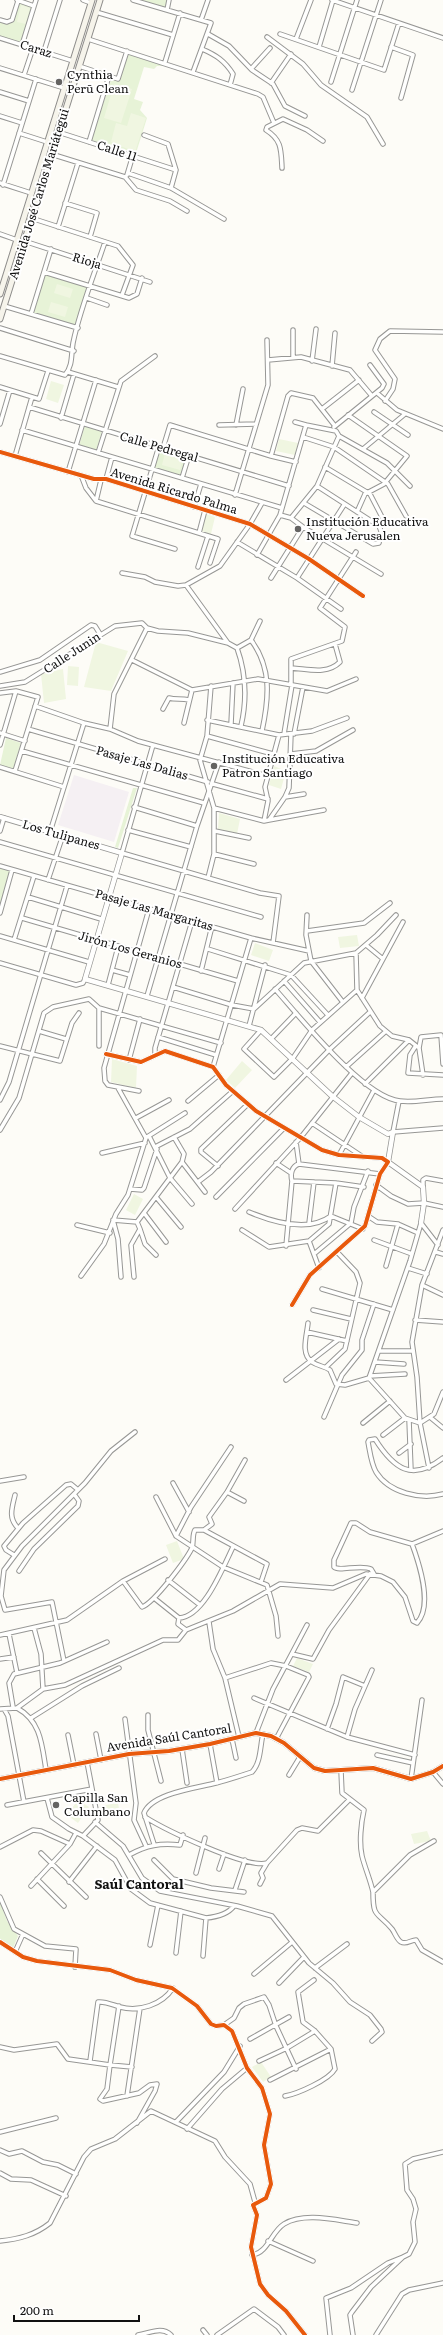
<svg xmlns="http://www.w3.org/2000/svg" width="443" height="2335" font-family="Literata,serif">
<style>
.industrial{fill:#f5f0f3}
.green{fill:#e7f3d7}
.pitch{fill:#f0f6e1}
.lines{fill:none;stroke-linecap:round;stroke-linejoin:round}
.minor-casing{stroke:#979795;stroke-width:5.5}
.tertiary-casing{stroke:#979795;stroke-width:6}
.secondary-casing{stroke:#8e8d8b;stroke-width:7}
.minor{stroke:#fffffe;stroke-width:3.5}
.tertiary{stroke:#fffffe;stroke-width:4.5}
.secondary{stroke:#f6f4eb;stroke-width:5}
.cycleway-casing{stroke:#fff;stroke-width:6}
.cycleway{stroke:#e8590c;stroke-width:4}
.poi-dot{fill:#646362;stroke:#fff;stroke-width:1.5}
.labels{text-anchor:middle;stroke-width:4;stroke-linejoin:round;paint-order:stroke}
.street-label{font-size:12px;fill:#111;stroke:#fff}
.poi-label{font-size:12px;fill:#111;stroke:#fff;text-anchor:start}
.neighbourhood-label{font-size:13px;font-weight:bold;fill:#111;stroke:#fff}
</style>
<rect width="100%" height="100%" fill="#fdfcf7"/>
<path class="industrial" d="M74,775L129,792L114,842L58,825Z"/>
<path class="green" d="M139,0H169L166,8Z
M19,2L34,7L22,44L0,37V22L8,24L13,22Z
M128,53L162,63V66H157L154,69L144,67L134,99L143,102L140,110L147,118L136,153L91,140L111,80L119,81Z
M45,274L90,286L76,326L32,313Z
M85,425L102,431L96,451L79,446Z
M160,448L188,455L181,476L154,468Z
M6,738L21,743L13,769L0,765Z
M133,788H137L118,848L115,847Z
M0,868L11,871L0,907Z
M0,1902L7,1921L18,1936L13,1948L0,1940Z"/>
<path class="pitch" d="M21,5L30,8L26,24L17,22Z
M114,84L132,89L121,123L104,118Z
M131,113L146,118L135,152L111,142L116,123L127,126Z
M57,284L73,289L70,298L54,293Z
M51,302L68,307L65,317L48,312Z
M51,381L64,385L58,403L46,399Z
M279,439L298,443L295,455L276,451Z
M165,453L183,458L180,470L162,465Z
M206,514L215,517L211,534L201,531Z
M96,642L128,651L111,691L84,687Z
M68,666L79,667L78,686L67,685Z
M63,669L66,699L44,703L41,674Z
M274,766L286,771L281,789L269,785Z
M219,813L240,819L237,834L218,829Z
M357,935L359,946L340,948L338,937Z
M255,943L273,950L269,961L251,955Z
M112,1059L137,1066L136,1088L111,1082Z
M242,1061L252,1070L235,1088L226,1080Z
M134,1194L143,1199L135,1215L126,1210Z
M177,1541L184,1559L173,1563L166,1545Z
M297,1658L313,1664L309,1672L293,1666Z
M78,1800L89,1807L78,1823L67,1815Z
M118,1803L120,1814L102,1817L100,1806Z
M427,1831L431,1841L414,1844L411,1834Z
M261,2062L271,2077L263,2082L252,2067Z"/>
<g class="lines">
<defs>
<path id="minor" d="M17,0L34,6
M83,0L91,3
M133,0L211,23L193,72
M332,0L443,38
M167,10L169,0
M96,12L173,35
M0,20L7,22L12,20L18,1
M201,20L208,0
M208,34L229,46L252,70L273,84L285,106L305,116
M280,34L384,70L399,23
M267,37L303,64L321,85L367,117L383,144
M0,38L73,61
M88,39L258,94L263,97L274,123
M296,39L311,0
M22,45L36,0
M319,47L333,0
M391,47L413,55L401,98
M202,49C216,55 225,61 233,74L230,85
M44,51L60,0
M165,62L180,13
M79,66L118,79L127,51
M0,68L64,88
M251,69L270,48
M24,75L33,48
M331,82L357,0
M271,83L291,54
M352,90L381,0
M0,92L29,101
M0,116L22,123
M58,132L176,170
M19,133L47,142
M144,135L168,144L176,170L171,188
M89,142L109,76
M51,154L125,177L136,190L170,201L187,211
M282,168C281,150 282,140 266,130L267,127L283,119L307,130L323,141
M128,173L171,188L224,219
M127,175L133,155
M0,183L31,193
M3,185L36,79
M65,203L97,213L90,237
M31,218L118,246L133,265L122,295
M58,227L78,163
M0,234L17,240
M24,241L150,282
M44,272L129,298L137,294L142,278
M87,298L107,305
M4,306L78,328
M31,314L51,249
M0,328L74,351
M0,356L65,375C73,366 71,354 73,343C79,312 95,272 105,242
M293,357V330
M268,360L301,357L350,370L372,396
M312,361L316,329
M332,366L335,333
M68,372L118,387
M0,387L39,399L48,371
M377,393L397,410L443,429
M385,401L393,389L395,379L375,350L380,339L390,331L443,332
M29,407L289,486
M322,409L359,380
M374,412L408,435
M348,415L407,456L384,484L365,494L357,512
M61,418L74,374
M295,422L306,425
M0,424L10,390
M219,425L256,424
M236,425L243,389
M334,427L382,388L384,384L370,365
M22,430L282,508
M303,437L334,447L388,484L406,516
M159,446L132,536L175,549
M163,448L170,425L271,456L296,462
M363,449L405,414
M0,452L94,479H106L250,524L309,559L363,596
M98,453L121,381L155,356
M15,456L32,397
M271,456L288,396L291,393L313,398L335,426
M325,467L370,494L383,519
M68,472L96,380
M81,475L86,488L96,501L218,539L210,563
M182,478L189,455
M106,479L112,457
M235,495L268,385L267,340
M96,501L101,480
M304,503L373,544L379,543L381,531L379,526L317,486
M194,507L201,484
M291,518L317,486L339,436
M303,527L381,574
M199,533L205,510
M237,542L297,578L341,609
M257,555L280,515L306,425L336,431L339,436L387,463L410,486
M198,567L208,536
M122,573L145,577L155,582L178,586L186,585L220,566L250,524L262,503
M271,578L303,527L291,518L280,515
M297,578L344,505
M186,585L228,643L237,648L251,640L260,621
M147,628L158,631L188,633L228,643
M251,640C272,668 269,698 262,731
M237,648C246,673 247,700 241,726
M132,660L192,690L258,679L327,691L356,679
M292,668C308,669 327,675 340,662L335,644
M0,672L40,660L91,625L95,626L100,634
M291,685V659L342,641L345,627L320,608L356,552
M0,686L25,682L115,626L142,623L147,628L114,694L110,729
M0,693L16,691L38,697L15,771
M35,706L84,723L110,729L138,741L268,776
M163,709L169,698C176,700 181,698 189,700
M207,720L279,735L312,731L347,718
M184,723L192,690
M231,724L233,683
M28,729L208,782
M0,733L25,741
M284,734L292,685
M294,734L303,687
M207,736L273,754
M0,745L16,691
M153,745L122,853L260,893L279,896L273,943
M22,751L204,803
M291,754L316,751L353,730
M0,767L64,787
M213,784L268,799
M285,797L304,794
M134,807L197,826
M214,808L264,821L269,820L285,797L289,788L291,734
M269,820L324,810
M264,821L268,801L265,787L279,735
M128,830L191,847
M0,831L4,818
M215,831L249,838
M50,832L84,723
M0,842L261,917
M214,854L254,864
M0,866L251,938L309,951
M208,878L214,854V808L200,760L207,736L211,686
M48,880L63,835
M28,897L101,919
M0,913L12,870
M307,915L306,935L311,961L342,1001
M22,918L238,981
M307,931L364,923L390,903
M0,936L89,962
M14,940L34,876
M366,945L383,959
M208,949L291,975L327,1014
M356,953L357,990L380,1026L392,1036L409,1040L419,1048
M0,963L76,985L83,983L85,979
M112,970L130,975
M201,971L212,926
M284,981L320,1022
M108,985L118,947
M173,987L232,1005L254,1009L304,963L356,953L377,935L396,915
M275,989C300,1017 364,1098 400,1101C414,1103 429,1099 443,1099
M147,996L197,826L219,762
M362,998L403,922
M99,1008V1046
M249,1026L265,965
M261,1030L244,1049L274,1077L293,1058L312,1030L357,990
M39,1031L66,1039
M158,1037L216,1055
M271,1039L296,1013
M0,1046L60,1061L72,1023L79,1013
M415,1047L410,1055L408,1073L443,1075
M106,1054L141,1062L165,1051L213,1067L226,1085L256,1111L322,1150L339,1155L382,1158L388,1162L380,1174L365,1226L310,1275L292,1305
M155,1054V1048L192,921
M129,1060L140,1019
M213,1067L251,938
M346,1067L385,1032
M423,1075L419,1048L421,1037L441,1035L443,1064
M365,1084L409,1040
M139,1091L108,1085L105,1081L104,1068L149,909
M0,1100L9,1082L67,886
M188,1101L219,1075
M399,1101L393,1132L443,1128
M136,1118L169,1100
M312,1123L363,1157
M0,1130L19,1098L44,1013L53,1007L89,999L99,1008L221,1043
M149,1136L170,1178L192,1204
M147,1137L185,1113
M296,1142L299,1164
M155,1147L190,1129L233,1091
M102,1153L145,1143
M339,1155L373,1092
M182,1162L205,1192
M276,1163L291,1173
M218,1166L201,1152V1149L248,1104
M198,1182L211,1172L330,1049L370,1012
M376,1185L391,1196L408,1204L424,1203L443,1207
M364,1187L336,1183L292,1181C290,1174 292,1166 299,1164L380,1174
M423,1187V1180L426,1178L443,1181
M130,1189L142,1190L144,1188L157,1149
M156,1197L181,1227
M216,1197L283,1129
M235,1209L301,1137L352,1073
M249,1212C273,1222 308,1233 331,1216L363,1229
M144,1213L166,1242
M368,1216L377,1222L398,1224L418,1233
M137,1222L182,1162L184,1154L174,1137
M309,1223L314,1182
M421,1223L438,1245
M77,1225L110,1233
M140,1229L145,1244L156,1255
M242,1230L269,1247L309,1241L319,1268
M374,1240L412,1254
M309,1241L329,1224L336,1183
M286,1246L292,1181
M436,1252L443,1254
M314,1254L351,1223L354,1207L368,1171
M386,1266L398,1224
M408,1268L427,1274
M81,1276L104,1244L116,1214L128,1195L146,1138L118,1088
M121,1277L118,1239L113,1220L137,1222L140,1229L131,1245L134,1277
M422,1285L443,1295
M322,1289L393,1310
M313,1310L351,1319
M415,1320L443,1322
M308,1323C307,1335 300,1354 312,1362C318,1366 324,1366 330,1370L336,1384L345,1385L369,1378L405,1418L420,1423L434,1414L443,1392
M307,1332L347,1341
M379,1351H411
M375,1362L404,1364
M326,1367L345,1349L360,1283L356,1272L337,1252
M370,1376L405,1374
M369,1378L410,1261L421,1223
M286,1380L339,1339
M324,1417L342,1375L362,1350V1340L374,1304
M431,1418L443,1428
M409,1420L411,1470
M363,1423L390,1401
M383,1435L405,1418
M231,1447L191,1507L176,1536L223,1567L267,1585L276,1616L278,1636
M399,1453L411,1444
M443,1458C412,1482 394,1469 375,1439L369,1440L368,1442C370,1452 371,1463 376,1472C389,1493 421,1500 443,1494
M429,1468L420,1423L417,1377L412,1342L422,1285L443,1230
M0,1481L24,1477
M173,1483L189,1512
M227,1492L244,1501
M15,1495C12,1508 8,1518 18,1528
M156,1497L176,1536
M204,1530L267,1564L261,1582
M14,1555L6,1550L4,1546L23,1523L66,1485L71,1484L77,1489
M19,1571L34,1549L78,1506L79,1501L74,1494
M374,1574L371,1569C360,1564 339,1572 334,1567V1560L351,1523H356L370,1532L412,1544L443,1531
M168,1580L200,1605
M123,1581L142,1607C154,1603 186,1560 192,1548C194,1541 192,1535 195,1530H204L212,1524L209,1517L227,1492L245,1460
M154,1598L179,1618C204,1617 223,1567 233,1547
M179,1618L178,1624L186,1630L233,1611L280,1584L333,1588L366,1574L381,1576L393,1582L405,1597L413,1621L417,1623C433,1606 419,1563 412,1544
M209,1622L213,1649L225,1678L239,1737
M34,1628L41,1654L43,1689
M9,1634L17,1673
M0,1635L67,1620L123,1581L165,1559
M292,1654L313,1659L329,1630L370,1574
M0,1659L14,1657
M64,1661L52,1602L5,1610L1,1596L4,1570L22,1546L85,1483L111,1451L135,1432
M225,1678L271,1663L286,1666L308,1675L309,1677L276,1739
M254,1698L347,1737L355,1709L372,1670
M13,1707L9,1683L14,1674L60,1663L107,1642
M17,1708L43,1689L65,1685L163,1640H178L186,1630
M0,1709L17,1708C41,1721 42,1745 46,1770
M4,1709L8,1716L24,1802
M148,1715V1730L161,1781
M31,1718L82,1686L119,1668
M125,1719L136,1803L134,1820L146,1846
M327,1729L336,1704L343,1677L365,1686
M256,1733L273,1689L307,1625
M96,1734L101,1760
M68,1735L74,1765
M347,1737L415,1755
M232,1739L236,1758
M210,1744L217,1783
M182,1749L187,1783
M377,1755L413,1763
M87,1762L98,1820L83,1836L115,1860L131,1889L150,1903L206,1918C216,1917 228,1914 234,1906
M341,1771L342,1793L364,1810C361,1823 359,1843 362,1856C365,1868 370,1879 373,1892L410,1855L434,1841
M433,1772L443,1784
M289,1775L300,1757
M411,1779L422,1700
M47,1798L52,1817L69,1829L83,1836
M7,1805L92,1789
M145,1817C164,1829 246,1869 267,1863
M95,1822L123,1846L142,1878L160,1891L237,1906L272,1916L309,1963L333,1983L350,2002L370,2015L381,2029L382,2032L372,2041
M154,1844L144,1813C152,1793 197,1788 216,1783C228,1780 240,1776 252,1772C261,1763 260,1746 263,1734
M0,1847L33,1830L41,1831L70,1844
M41,1853L86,1897
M129,1855C147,1845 160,1843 180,1845L183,1835
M154,1860L173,1879L211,1888L244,1892
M219,1869L224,1854
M196,1873L205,1838
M37,1879L64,1906
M69,1882L97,1846
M260,1884L263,1878L261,1873L267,1863L297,1830L302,1828L318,1831L349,1800
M31,1886L70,1844L76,1833
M235,1890L245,1860
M373,1892C373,1919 377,1911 392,1929C395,1933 397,1940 401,1942C406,1945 411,1940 416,1940L422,1950L443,1962
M0,1897L14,1929L45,1946L76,1949L75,1967
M0,1942L23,1957L37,1961L110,1970L136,1980L172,1988L197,2006L211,2024L216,2026L224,2025L232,2031L247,2068L262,2088L270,2114L264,2145L271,2184L266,2198L253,2205L257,2215L251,2247L260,2284L268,2295L286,2311L305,2335
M150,1945L158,1905
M15,1952L23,1934
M176,1953L181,1911
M203,1956L206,1918
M315,1968L347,1944
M254,1974L291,1943
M279,1983L304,1957
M119,2006L110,2065L132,2067
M224,2025L234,2018L239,2008L244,2004L264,1997L269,2005L276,2026L296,2069
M250,2039L289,2017
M0,2047L14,2050L57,2044L68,2059L110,2065L107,2089L100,2099L103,2101L139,2093L150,2085L157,2084L155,2091L137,2123
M90,2061L98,2002C105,2001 113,2005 120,2007C139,2012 162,2005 173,1988
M259,2061L287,2048L315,2031
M270,2080L331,2049
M127,2096L140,2008
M285,2096C297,2094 329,2080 335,2069L331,2049L315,2031L303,2022L298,1992L314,1980
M176,2122L224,2072L240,2046
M187,2129L222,2089L247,2068
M0,2132L56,2118
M0,2150L9,2154L22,2151L43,2162L58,2165L76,2174
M0,2173L11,2179L31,2180L66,2196
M0,2241C19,2239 35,2235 50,2223L84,2157L91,2149L115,2139L151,2111L215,2141L225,2157L250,2184L255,2202
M268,2241L313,2261
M252,2255C268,2253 271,2232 284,2224C304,2212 335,2220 357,2223
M403,2257L409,2254L415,2242L413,2222L416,2209L413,2199L407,2190L405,2164L413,2159L443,2152
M203,2330L207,2335
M138,2335C150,2333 162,2326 171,2335
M217,2335L254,2309L278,2327L284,2335
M330,2335L326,2298L351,2288L388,2263L403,2257L371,2287L352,2312L350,2315L353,2335
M376,2335L402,2294L409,2290L443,2283"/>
<path id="tertiary" d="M0,817L122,853L85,979L261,1030L332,1096L359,1117L388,1134L393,1132L388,1162L423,1187L424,1203L421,1223
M0,1779L129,1754L169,1751L210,1744L256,1733L271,1736L284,1743L314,1768L325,1771L373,1768L411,1779L433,1772L443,1766"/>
<path id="secondary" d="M0,294L92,0
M0,319L100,0"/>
</defs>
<use href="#minor" class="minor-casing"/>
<use href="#tertiary" class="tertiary-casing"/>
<use href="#secondary" class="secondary-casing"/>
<use href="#minor" class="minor"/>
<use href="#tertiary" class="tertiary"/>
<use href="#secondary" class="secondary"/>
<defs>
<path id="cycleway" d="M0,452L94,479H106L250,524L309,559L363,596
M106,1054L141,1062L165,1051L213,1067L226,1085L256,1111L322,1150L339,1155L382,1158L388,1162L380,1174L365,1226L310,1275L292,1305
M0,1779L129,1754L169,1751L210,1744L256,1733L271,1736L284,1743L314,1768L325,1771L373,1768L411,1779L433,1772L443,1766
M0,1942L23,1957L37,1961L110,1970L136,1980L172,1988L197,2006L211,2024L216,2026L224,2025L232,2031L247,2068L262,2088L270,2114L264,2145L271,2184L266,2198L253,2205L257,2215L251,2247L260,2284L268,2295L286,2311L305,2335"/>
</defs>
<use href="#cycleway" class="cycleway-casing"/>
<use href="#cycleway" class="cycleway"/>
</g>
<g class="poi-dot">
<circle cx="59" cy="82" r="4"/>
<circle cx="298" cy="529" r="4"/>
<circle cx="214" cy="766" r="4"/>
<circle cx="56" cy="1805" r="4"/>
</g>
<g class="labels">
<g class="street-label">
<text transform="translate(36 49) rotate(17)" y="4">Caraz</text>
<text transform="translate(117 151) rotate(18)" y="4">Calle 11</text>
<text transform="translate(39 194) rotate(-73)" y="4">Avenida José Carlos Mariátegui</text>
<text transform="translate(87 261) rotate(17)" y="4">Rioja</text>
<text transform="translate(159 447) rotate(16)" y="4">Calle Pedregal</text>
<text transform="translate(174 491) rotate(17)" y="4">Avenida Ricardo Palma</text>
<text transform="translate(72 653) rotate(-33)" y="4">Calle Junin</text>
<text transform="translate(142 763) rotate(16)" y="4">Pasaje Las Dalias</text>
<text transform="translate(61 835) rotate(16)" y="4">Los Tulipanes</text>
<text transform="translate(154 910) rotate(16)" y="4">Pasaje Las Margaritas</text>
<text transform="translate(130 950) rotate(16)" y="4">Jirón Los Geranios</text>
<text transform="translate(169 1738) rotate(-9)" y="4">Avenida Saúl Cantoral</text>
</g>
<g class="poi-label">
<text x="67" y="79">Cynthia<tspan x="67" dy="14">Perū Clean</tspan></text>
<text x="306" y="526">Institución Educativa<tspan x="306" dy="14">Nueva Jerusalen</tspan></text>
<text x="222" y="763">Institución Educativa<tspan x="222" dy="14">Patron Santiago</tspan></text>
<text x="64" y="1802">Capilla San<tspan x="64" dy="14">Columbano</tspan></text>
</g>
<g class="neighbourhood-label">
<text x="139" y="1889">Saúl Cantoral</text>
</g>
</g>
<path d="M14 2315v6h125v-6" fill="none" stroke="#111111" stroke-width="2"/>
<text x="20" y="2315" font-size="12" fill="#111111" stroke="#ffffff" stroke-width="3" paint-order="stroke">200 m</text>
</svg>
